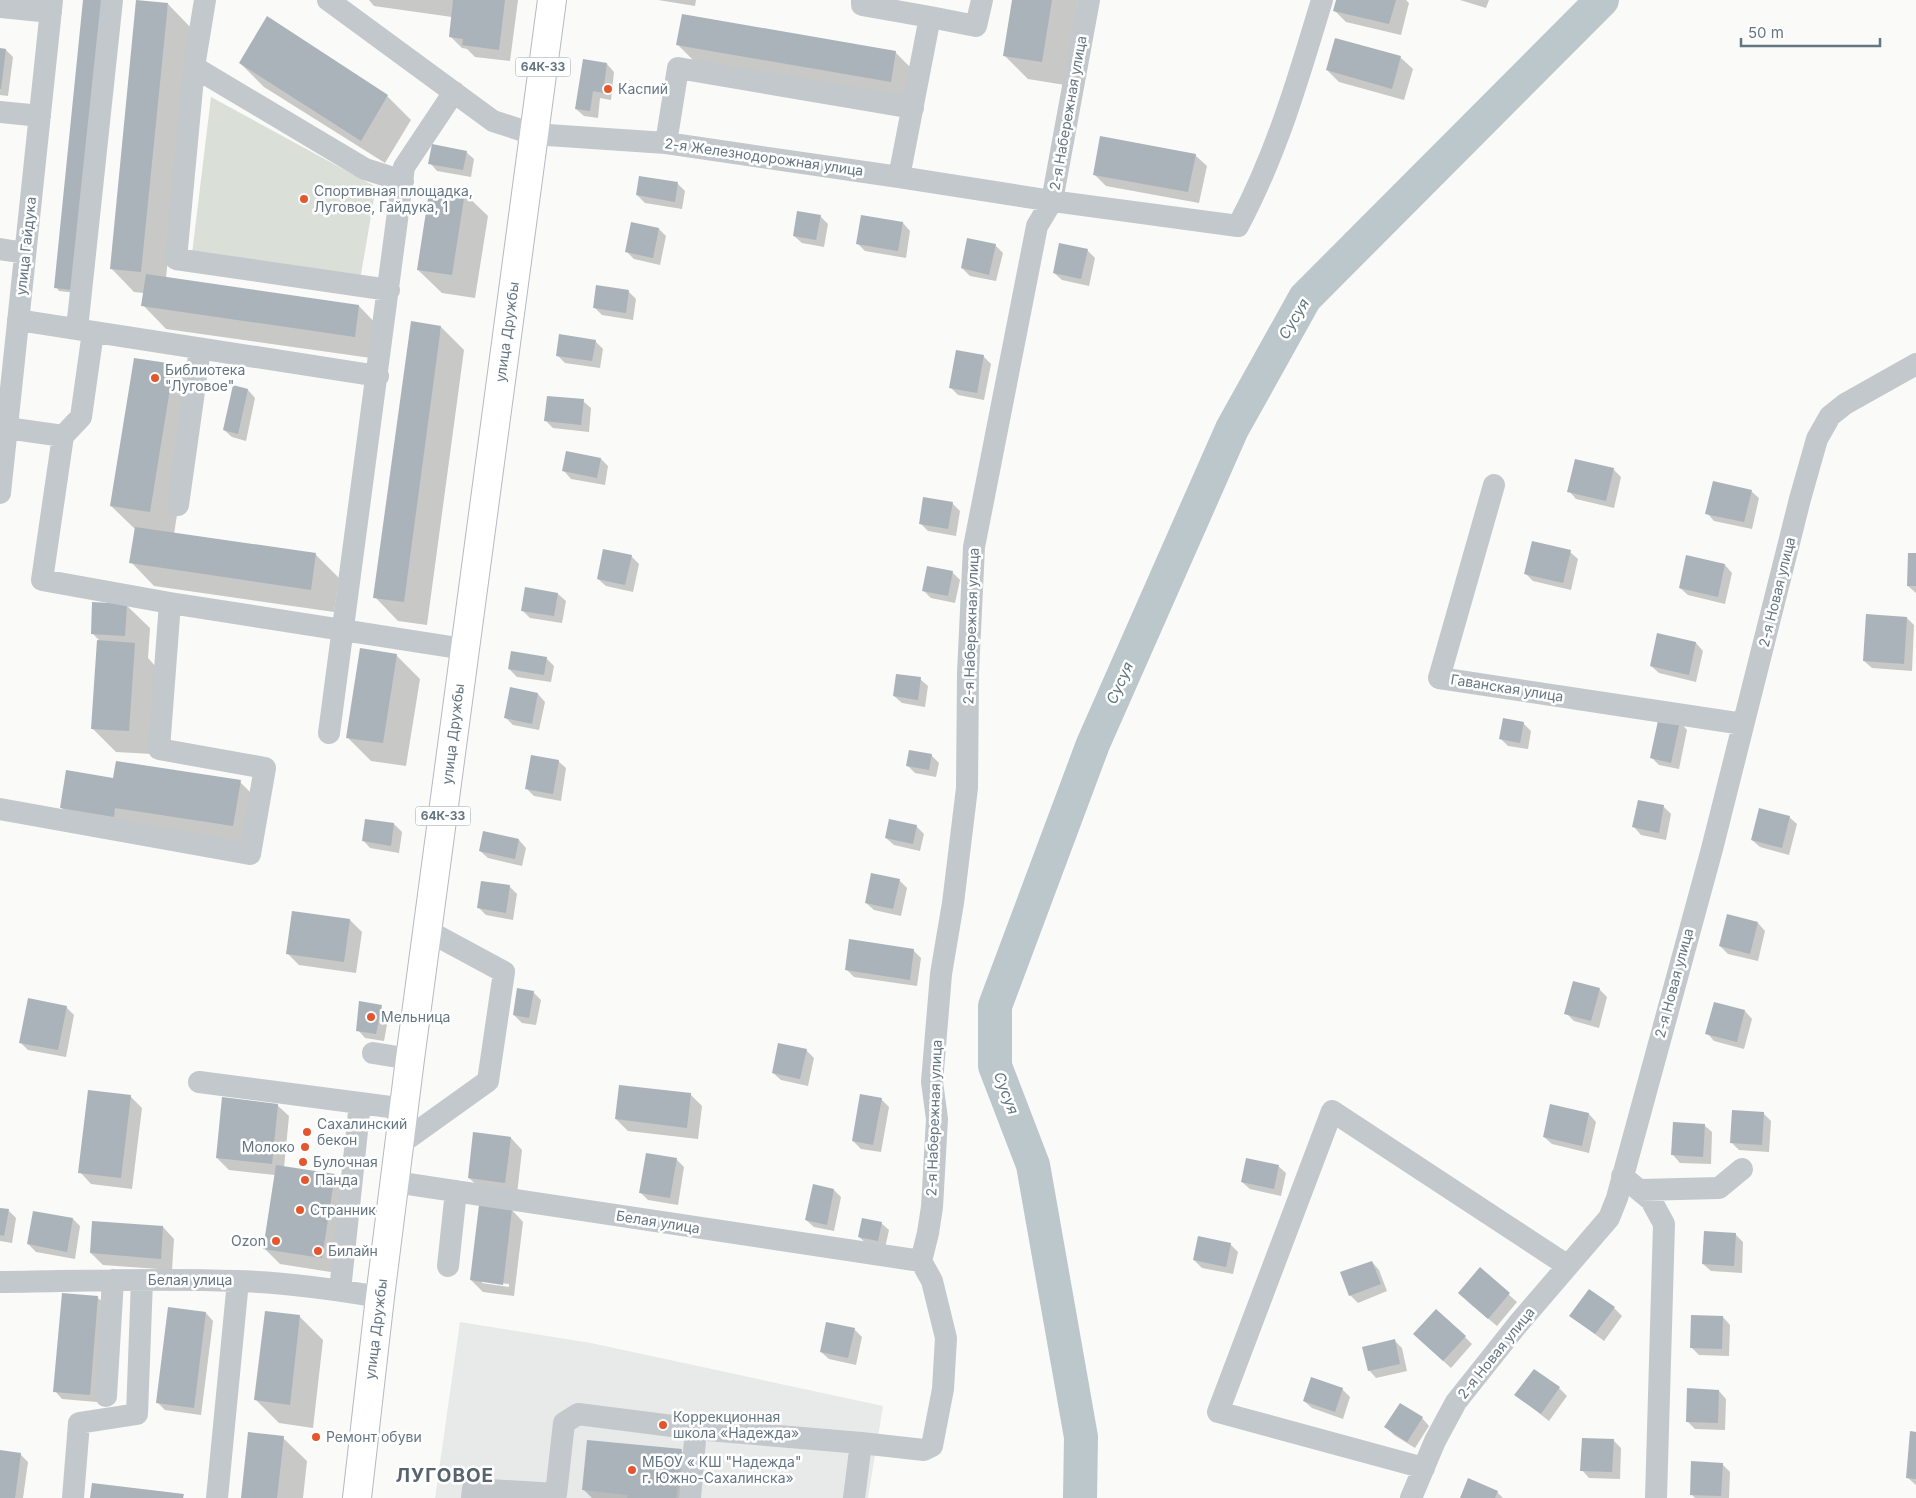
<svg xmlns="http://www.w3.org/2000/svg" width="1916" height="1498" font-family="Inter,sans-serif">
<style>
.built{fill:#e8e9e9}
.green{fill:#dadfd7}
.shadow{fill:#0003;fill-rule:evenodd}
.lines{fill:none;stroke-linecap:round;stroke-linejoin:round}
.river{stroke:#bbc7cb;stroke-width:34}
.building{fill:#aab3b9}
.major-casing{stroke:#b5babe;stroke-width:30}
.minor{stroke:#c3c8cc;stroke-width:22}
.major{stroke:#fff;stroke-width:28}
.poi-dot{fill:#e4572e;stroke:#fff;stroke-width:2}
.labels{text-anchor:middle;stroke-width:5;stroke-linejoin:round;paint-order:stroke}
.shield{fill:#fff;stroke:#939fa8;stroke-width:1}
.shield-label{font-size:12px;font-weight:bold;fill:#657683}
.poi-label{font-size:14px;fill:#657683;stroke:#fff;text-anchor:start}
.street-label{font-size:14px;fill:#657683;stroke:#fff}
.water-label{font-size:15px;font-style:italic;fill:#60757c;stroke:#fff}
.district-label{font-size:19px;font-weight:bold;letter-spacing:1px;fill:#57646e;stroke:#fff}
</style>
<rect width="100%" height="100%" fill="#fafaf8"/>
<path class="built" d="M460,1322L591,1343L883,1406L868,1498H435Z"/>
<path class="green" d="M211,97L376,187L360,280L192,254Z"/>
<path class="shadow" d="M84,0L76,293L59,291L56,287Z
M369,0H518L510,61L475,57L467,49L462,48L450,36L452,17L374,6Z
M658,0H696L695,6Z
M1013,0H1078L1065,85L1028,79L1004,55Z
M1337,0H1406L1409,3L1401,35L1346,22L1334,10Z
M1460,0H1489L1486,8Z
M168,4L191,28L166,278L359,306L382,330L378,359L166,329L143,305L144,293L134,292L111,268Z
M1336,39L1401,58L1413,69L1404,100L1339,82L1327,70Z
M678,45L895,52L919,76L914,105L701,68Z
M0,49L6,50L13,57L8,96L0,95Z
M240,63L387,96L411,120L385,163L264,87Z
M607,64L614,72L611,100L600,98L598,118L584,116L576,109Z
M466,152L474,159L471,177L437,171L430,163Z
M1195,155L1207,166L1199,203L1106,186L1094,174Z
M678,184L685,191L682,209L645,203L637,195Z
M464,193L488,216L475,298L442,293L418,270Z
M820,216L828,224L824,247L802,243L794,236Z
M903,223L910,231L906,258L865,251L857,243Z
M659,229L666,236L660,265L634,259L626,251Z
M995,245L1003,253L996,281L970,276L962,268Z
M1087,250L1095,258L1089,286L1062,280L1054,273Z
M628,291L636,299L633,320L602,315L594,307Z
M441,327L464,350L427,625L398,621L375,597Z
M595,341L603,349L600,368L565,363L557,355Z
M983,356L991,364L984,400L958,395L950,387Z
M173,365L197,389L174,534L315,554L339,578L334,612L154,586L131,562L135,529L111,506Z
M234,387L248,390L255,398L246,441L232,437L224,430Z
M583,401L591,408L589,432L553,428L546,421Z
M601,459L608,466L605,485L571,479L564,471Z
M1613,469L1621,477L1614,508L1576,499L1569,491Z
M1751,491L1759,498L1752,529L1714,521L1707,513Z
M952,503L960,511L956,536L928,531L920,523Z
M1570,552L1578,559L1571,590L1533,581L1526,574Z
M1916,554V593L1908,586Z
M631,556L639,564L633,592L606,586L598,579Z
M1687,556L1725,565L1732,573L1725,604L1688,595L1680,588Z
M952,572L960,580L955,603L931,598L924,591Z
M558,594L566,601L562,623L530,618L522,610Z
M126,605L150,628L148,658L157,668L152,754L116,752L92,728L101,642L92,633Z
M1907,618L1914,625L1912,671L1872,668L1864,661Z
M1658,635L1696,643L1703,651L1696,682L1659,673L1651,666Z
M396,655L420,679L406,766L371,761L347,737Z
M546,658L554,666L551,682L517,677L509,669Z
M920,679L928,686L925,707L902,703L894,696Z
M511,689L538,694L545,702L539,730L513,725L505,717Z
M1680,722L1687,730L1679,769L1659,765L1651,757Z
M1523,723L1531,731L1528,749L1508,746L1501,739Z
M931,755L939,763L936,777L915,773L907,765Z
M558,761L566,768L561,801L534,796L527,789Z
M240,782L263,805L257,849L85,832L62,808Z
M1663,806L1671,814L1666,840L1641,835L1634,827Z
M1789,817L1797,824L1789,855L1760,847L1752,840Z
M366,820L394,824L402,832L399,853L370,848L363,840Z
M916,826L924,834L920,851L894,845L886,838Z
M519,840L526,848L522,866L488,858L480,851Z
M899,880L907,888L901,916L874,910L866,903Z
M509,886L517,894L513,920L486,915L479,908Z
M350,920L362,932L356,973L299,965L288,954Z
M1758,923L1765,931L1758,961L1728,954L1720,946Z
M914,951L921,958L917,986L854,977L846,969Z
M1599,989L1607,997L1599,1028L1574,1021L1566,1013Z
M533,992L541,1000L536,1025L522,1023L514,1015Z
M66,1007L74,1015L66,1057L28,1050L21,1043Z
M381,1007L389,1014L384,1041L365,1038L358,1030Z
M1745,1011L1752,1019L1744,1049L1714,1041L1707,1033Z
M806,1050L814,1058L808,1086L781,1080L773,1073Z
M690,1094L702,1106L698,1139L628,1131L616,1119Z
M130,1096L142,1108L132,1189L91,1184L80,1172Z
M881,1099L889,1107L881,1152L861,1149L853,1141Z
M277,1105L289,1116L284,1168L334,1176L350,1191L337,1273L280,1264L264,1248L275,1175L229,1170L217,1158Z
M1551,1106L1589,1114L1596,1122L1589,1153L1552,1144L1544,1137Z
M1763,1113L1771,1121L1769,1152L1739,1150L1732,1143Z
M1704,1125L1712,1132L1711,1164L1680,1163L1673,1155Z
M511,1138L522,1150L517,1194L481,1189L469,1178Z
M676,1159L684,1167L678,1205L648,1200L640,1192Z
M1278,1166L1286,1173L1281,1196L1250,1189L1242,1182Z
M834,1190L841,1197L834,1231L814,1227L806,1220Z
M0,1209L8,1210L16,1218L12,1243L0,1241Z
M512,1210L523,1222L514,1296L483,1292L471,1280ZM482,1281L509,1284V1287L482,1283Z
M73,1219L80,1226L75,1259L36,1252L28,1244Z
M881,1223L889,1230L885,1248L867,1244L859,1237Z
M163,1227L174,1239L172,1270L103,1265L91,1253Z
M1735,1234L1743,1242L1742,1273L1711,1271L1703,1264Z
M1230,1244L1238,1252L1233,1274L1202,1268L1194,1260Z
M1372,1262L1379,1270L1387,1291L1358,1303L1350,1295Z
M1480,1269L1517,1302L1497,1326L1467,1301Z
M63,1295L98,1298L106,1305L97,1402L62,1399L55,1391Z
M1614,1308L1622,1316L1604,1341L1571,1316Z
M206,1313L213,1321L201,1415L165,1410L157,1402Z
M299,1316L323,1340L313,1428L279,1423L256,1400Z
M1723,1317L1730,1325L1729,1356L1699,1355L1691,1347Z
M854,1329L862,1337L856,1365L829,1359L821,1352Z
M1465,1337L1472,1344L1451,1368L1423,1342Z
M1395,1341L1402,1348L1407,1371L1376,1378L1369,1370Z
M1559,1388L1567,1396L1549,1421L1516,1395Z
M1342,1389L1350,1397L1343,1419L1312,1408L1304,1401Z
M1719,1391L1726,1399L1725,1430L1695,1429L1687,1421Z
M1422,1418L1429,1426L1415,1448L1394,1435L1386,1427Z
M1916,1433V1485L1908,1478Z
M283,1438L307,1461L303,1498H242Z
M1613,1440L1621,1448L1620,1479L1589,1478L1582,1470Z
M0,1451L20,1454L28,1462L23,1498H0Z
M681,1451L693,1462L689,1498H592L583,1489Z
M1722,1464L1730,1472L1729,1498H1695L1691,1494Z
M1497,1492L1503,1498H1461Z"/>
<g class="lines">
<path class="river" d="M1080,1498L1081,1437L1033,1165L995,1066V1006L1093,744L1232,429L1305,298L1602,0"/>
</g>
<path class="building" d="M83,0H102L73,290L54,288Z
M136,0L168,3L141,272L110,269Z
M453,0H505L499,50L462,45L463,39L449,37Z
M1012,0H1052L1042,62L1003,56Z
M1336,0H1396L1389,24L1333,11Z
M682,14L896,51L891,82L676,45Z
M267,16L388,95L361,141L239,63Z
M1335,38L1401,56L1392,89L1326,70Z
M0,48L6,49L1,89H0Z
M583,59L607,63L603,93L593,91L590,111L575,109Z
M1100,136L1196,154L1188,192L1093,175Z
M432,144L467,151L463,170L428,164Z
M639,176L678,182L675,202L636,195Z
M430,186L465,192L452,275L417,270Z
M797,211L821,215L816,240L793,236Z
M861,215L903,222L898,251L856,244Z
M631,222L659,228L653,258L625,252Z
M967,238L996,244L989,275L961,268Z
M1059,243L1088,249L1081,279L1053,273Z
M146,274L359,305L355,337L141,306Z
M596,285L629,290L626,313L593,308Z
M411,321L441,326L404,602L373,598Z
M559,334L596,340L592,361L556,356Z
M956,350L984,355L977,393L949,388Z
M134,358L174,364L150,512L110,506Z
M233,385L248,389L238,434L223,430Z
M547,396L584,399L581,425L544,421Z
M566,451L601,458L597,478L562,471Z
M1575,459L1614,468L1606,501L1567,492Z
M1713,481L1752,490L1744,522L1705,514Z
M923,497L953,502L948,529L919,524Z
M135,527L316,553L311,590L129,563Z
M1532,541L1571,550L1563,583L1524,574Z
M603,549L632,555L625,585L597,579Z
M1908,553H1916V586H1907Z
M1686,555L1725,564L1718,597L1679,588Z
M927,566L953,571L948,596L922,591Z
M525,587L558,593L554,616L521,611Z
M92,602L127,604L125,636L91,634Z
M1866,614L1907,617L1904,664L1863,661Z
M1657,633L1696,642L1689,675L1650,666Z
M97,640L135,643L129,731L91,729Z
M360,648L397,654L383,743L346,738Z
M511,651L547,657L544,675L508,669Z
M896,674L921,677L918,700L893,696Z
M510,687L538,693L532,724L504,718Z
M1659,716L1680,721L1671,763L1650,758Z
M1503,718L1524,722L1520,743L1499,739Z
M909,750L932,754L929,770L906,766Z
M531,755L559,760L553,794L525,789Z
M116,761L241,780L233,826L115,808L114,817L60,808L66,770L113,778Z
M1638,800L1664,805L1659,833L1632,827Z
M1759,808L1790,816L1782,848L1751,840Z
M365,819L394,823L391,846L362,841Z
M889,819L917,825L913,844L885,838Z
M483,831L519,839L515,859L479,851Z
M871,873L900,879L893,909L865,903Z
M481,881L510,885L506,913L477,908Z
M292,911L350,919L344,962L286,954Z
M1727,914L1758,922L1750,954L1719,946Z
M849,939L914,949L910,980L845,970Z
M1573,981L1600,988L1591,1021L1564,1014Z
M517,988L534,991L529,1018L513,1015Z
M28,998L67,1006L58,1050L19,1043Z
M359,1001L382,1005L376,1034L356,1031Z
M1714,1002L1745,1010L1737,1042L1705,1034Z
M778,1043L807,1049L800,1079L772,1073Z
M619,1085L691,1093L687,1128L615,1119Z
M88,1090L131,1095L121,1178L78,1173Z
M860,1094L882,1098L873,1145L852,1141Z
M222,1097L278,1104L272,1164L216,1158Z
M1550,1104L1589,1113L1582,1146L1543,1137Z
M1732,1110L1764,1112L1762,1145L1730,1143Z
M1673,1122L1705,1124L1703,1157L1671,1155Z
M473,1132L511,1137L505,1183L468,1178Z
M646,1153L677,1158L670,1198L639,1193Z
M1246,1158L1279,1165L1274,1189L1241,1182Z
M276,1165L335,1174L322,1258L263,1249Z
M813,1184L834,1189L827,1225L805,1220Z
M479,1205L512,1209L503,1285L470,1280Z
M0,1208L9,1209L4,1236L0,1235Z
M33,1211L73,1218L67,1252L27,1244Z
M862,1218L882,1222L878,1241L858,1237Z
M92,1221L163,1226L161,1259L90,1253Z
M1704,1231L1736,1233L1734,1266L1702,1264Z
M1198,1236L1231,1243L1226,1267L1193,1260Z
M1372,1261L1381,1284L1349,1296L1340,1272Z
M1480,1267L1510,1293L1488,1319L1458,1293Z
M1589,1289L1615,1307L1595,1334L1569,1316Z
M62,1293L98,1296L90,1395L53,1392Z
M168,1307L206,1312L194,1408L156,1403Z
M1436,1309L1466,1336L1443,1361L1413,1334Z
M265,1311L300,1315L290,1405L254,1400Z
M1691,1315L1723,1316L1722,1349L1690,1348Z
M826,1322L855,1328L848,1358L820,1352Z
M1395,1339L1400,1364L1368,1371L1362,1347Z
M1534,1369L1560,1387L1541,1414L1514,1395Z
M1311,1377L1343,1388L1335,1412L1303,1401Z
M1687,1388L1719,1390L1718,1423L1686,1422Z
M1400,1403L1423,1417L1407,1442L1384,1427Z
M1910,1431L1916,1432V1479L1906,1478Z
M248,1432L284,1436L277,1498H241Z
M1582,1438L1614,1439L1612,1472L1580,1471Z
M587,1440L682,1449L676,1498H627L628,1495L582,1490Z
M0,1450L21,1453L15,1498H0Z
M1691,1461L1723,1463L1721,1496L1690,1495Z
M1468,1478L1498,1491L1495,1498H1460Z
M92,1483L184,1494L183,1498H90Z"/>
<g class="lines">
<defs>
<path id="major" d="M357,1498L380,1297L410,1059L552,0"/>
</defs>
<use href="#major" class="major-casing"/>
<path class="minor" d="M205,0L194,67L365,169L403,181
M328,0L493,121L533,134L666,143L899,177L1052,201L1238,226C1276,155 1299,77 1322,0
M862,0V5L930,17L899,177
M0,7L51,12
M930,17L976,26L982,0
M194,67L176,259L389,290
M0,112L40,116
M666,143L678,68L913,108
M0,249L25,253
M18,320L378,376
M77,329L112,0
M7,428L63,436L42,580L170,603
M63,436L81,417L93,332
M1494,485L1439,678L1743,724
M0,493L52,0
M178,505L200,349
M329,733L404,167L454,92
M0,809L250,854L265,768L159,749L170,603L464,649
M373,1053L410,1059
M199,1082L360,1103
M400,1144L488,1081L504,972L428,931
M1622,1176L1651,1200L1664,1224L1656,1498
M395,1182L921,1261
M1640,1190L1719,1188L1742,1169
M921,1261L928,1233L932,1207L937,1119L932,1082L941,974L953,903L967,788L968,673L974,547L1037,226L1052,201L1089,0
M448,1266L456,1191
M0,1282C79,1281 157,1278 236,1281C284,1282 333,1289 380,1297
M340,1290L360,1103L405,1109
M106,1396L113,1280
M861,1443L924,1450L932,1446L943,1389L946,1338L932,1281L921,1261
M1424,1468L1218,1412L1332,1111L1568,1266
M73,1498L79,1423L137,1414L142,1280
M217,1498L238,1281
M472,1498L473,1489L556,1494L564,1423L578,1414L696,1429L861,1443L854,1498
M690,1498L696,1429
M1411,1498L1435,1441L1456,1402L1518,1324L1609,1218L1617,1198L1712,849L1800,499L1817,439L1830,416L1845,404L1916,364"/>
<use href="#major" class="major"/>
</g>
<g class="poi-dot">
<circle cx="608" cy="89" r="5"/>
<circle cx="304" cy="199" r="5"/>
<circle cx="155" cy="378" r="5"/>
<circle cx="371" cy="1017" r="5"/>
<circle cx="307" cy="1132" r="5"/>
<circle cx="305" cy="1147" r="5"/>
<circle cx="303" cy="1162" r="5"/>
<circle cx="305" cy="1180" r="5"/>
<circle cx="300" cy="1210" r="5"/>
<circle cx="276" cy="1241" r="5"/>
<circle cx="318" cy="1251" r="5"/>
<circle cx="663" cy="1425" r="5"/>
<circle cx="316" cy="1437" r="5"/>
<circle cx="632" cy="1470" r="5"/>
</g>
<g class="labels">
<g class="shield">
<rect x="515.5" y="57.5" width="55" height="19" rx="4"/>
<rect x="415.5" y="806.5" width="55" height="19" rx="4"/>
</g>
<g class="shield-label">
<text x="543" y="71">64К-33</text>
<text x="443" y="820">64К-33</text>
</g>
<g class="poi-label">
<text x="618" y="94">Каспий</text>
<text x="314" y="196">Спортивная площадка,<tspan x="314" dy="16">Луговое, Гайдука, 1</tspan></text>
<text x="165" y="375">Библиотека<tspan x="165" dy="16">"Луговое"</tspan></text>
<text x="381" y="1022">Мельница</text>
<text x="317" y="1129">Сахалинский<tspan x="317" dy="16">бекон</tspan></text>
<text x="295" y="1152" text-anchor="end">Молоко</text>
<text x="313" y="1167">Булочная</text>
<text x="315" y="1185">Панда</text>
<text x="310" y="1215">Странник</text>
<text x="266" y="1246" text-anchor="end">Ozon</text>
<text x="328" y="1256">Билайн</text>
<text x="673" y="1422">Коррекционная<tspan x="673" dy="16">школа «Надежда»</tspan></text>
<text x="326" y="1442">Ремонт обуви</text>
<text x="642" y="1467">МБОУ « КШ "Надежда"<tspan x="642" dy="16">г. Южно-Сахалинска»</tspan></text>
</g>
<g class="street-label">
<text transform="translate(1068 113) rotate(-80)" y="5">2-я Набережная улица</text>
<text transform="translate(764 157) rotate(8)" y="5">2-я Железнодорожная улица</text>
<text transform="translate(26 246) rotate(-84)" y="5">улица Гайдука</text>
<text transform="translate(507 332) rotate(-82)" y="5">улица Дружбы</text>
<text transform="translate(1777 592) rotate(-76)" y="5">2-я Новая улица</text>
<text transform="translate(971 626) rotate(-88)" y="5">2-я Набережная улица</text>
<text transform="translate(1507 688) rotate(9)" y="5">Гаванская улица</text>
<text transform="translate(453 734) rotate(-83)" y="5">улица Дружбы</text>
<text transform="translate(1674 983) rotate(-75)" y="5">2-я Новая улица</text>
<text transform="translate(934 1118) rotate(-88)" y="5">2-я Набережная улица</text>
<text transform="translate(658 1222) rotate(9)" y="5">Белая улица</text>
<text x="190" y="1285">Белая улица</text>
<text transform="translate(376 1329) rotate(-83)" y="5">улица Дружбы</text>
<text transform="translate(1496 1353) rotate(-51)" y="5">2-я Новая улица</text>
</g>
<g class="water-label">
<text transform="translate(1294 319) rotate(-59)" y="5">Сусуя</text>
<text transform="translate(1120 683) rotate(-66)" y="5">Сусуя</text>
<text transform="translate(1006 1093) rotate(69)" y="5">Сусуя</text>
</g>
<g class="district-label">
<text x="445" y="1482">ЛУГОВОЕ</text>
</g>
</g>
<path d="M1741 38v8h139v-8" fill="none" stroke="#657683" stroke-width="2.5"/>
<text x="1748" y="38" font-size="15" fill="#657683" stroke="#ffffff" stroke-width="4" paint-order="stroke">50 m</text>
</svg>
